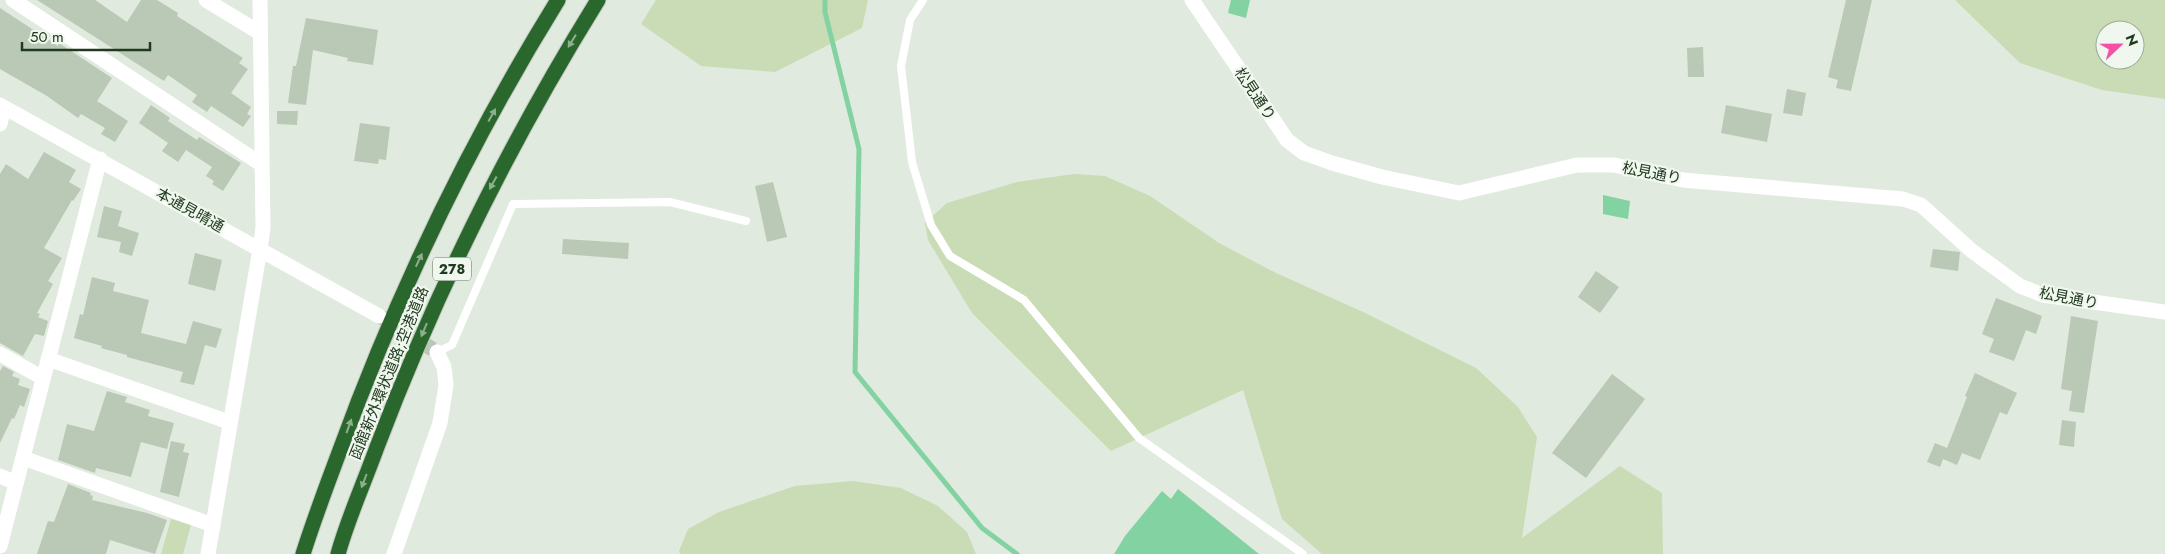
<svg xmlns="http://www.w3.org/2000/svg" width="2165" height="554" font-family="Jost,'Noto Sans JP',sans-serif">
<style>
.green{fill:#c9dcb5;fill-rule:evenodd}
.water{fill:#83d2a2}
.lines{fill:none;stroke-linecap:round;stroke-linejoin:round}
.stream{stroke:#83d2a2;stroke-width:5}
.building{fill:#bac8b6}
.tertiary-tunnel{stroke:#bac7b8;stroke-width:15;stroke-dasharray:15 8;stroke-linecap:butt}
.motorway-casing{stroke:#c1c8c0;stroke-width:17}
.service{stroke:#fff;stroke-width:8}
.minor{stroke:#fff;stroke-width:15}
.tertiary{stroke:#fff;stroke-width:15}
.motorway{stroke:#2a672c;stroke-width:15}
.oneway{fill:#8daf8d}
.labels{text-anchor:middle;stroke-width:4.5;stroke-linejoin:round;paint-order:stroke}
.shield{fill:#f0f7ee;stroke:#5e735d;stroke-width:1}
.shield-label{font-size:14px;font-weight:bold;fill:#203a1f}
.street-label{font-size:15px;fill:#203a1f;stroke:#f0f7ee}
</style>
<rect width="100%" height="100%" fill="#e0eade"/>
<path class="green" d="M656,0H868L862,28L775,72L701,66L641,24Z
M1955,0H2165V99L2102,90L2020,63ZM2105,30H2135V60H2105Z
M1074,174L1105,176L1150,196L1219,243L1276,273L1363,312L1476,368L1518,407L1537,437L1522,538L1620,466L1662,493L1663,554H1322L1282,519L1243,390L1111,451L972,313L928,240L925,223L947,203L1017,182Z
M853,481L901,488L938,506L967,532L976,554H680L679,551L688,529L719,512L795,486Z
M171,519L191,525L183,554H161Z"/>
<path class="water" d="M1231,0H1250L1246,18L1228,13Z
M1603,195L1630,201L1628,219L1603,214Z
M1178,489L1259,554H1114L1125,536L1162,491L1171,499Z"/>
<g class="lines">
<path class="stream" d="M825,0V12L859,149L855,372L982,528L1017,554"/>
</g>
<path class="building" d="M37,0H95L127,22L141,0H157L178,13L177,16L243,58L239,63L248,69L231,93L251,107L247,114L251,116L243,127L211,106L207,112L192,102L197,95L168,75L164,81Z
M1846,0H1872L1851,91L1836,88L1838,80L1828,77Z
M0,8L58,46L59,43L112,78L97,101L128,121L115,142L101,134L105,128L81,114L78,118L47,96L0,69Z
M306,18L378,30L373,65L347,61L348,58L313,50L306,105L288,103L293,66H296Z
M1703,47L1704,77H1688L1687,48Z
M1787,89L1806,93L1802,116L1783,113Z
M151,105L170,118L168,121L197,140L199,137L241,163L223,191L212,184L214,181L206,176L212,167L186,150L178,162L162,151L168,143L139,123Z
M1726,105L1772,114L1767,142L1721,133Z
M277,111H298L297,125L277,124Z
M360,123L390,127L386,160L379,159L378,164L354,161Z
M44,152L76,170L69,182L81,189L73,201L72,200L44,248L62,258L48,281L53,284L37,313L40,314L38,317L48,321L44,336L35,334L23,356L0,343V174L6,164L28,179Z
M773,182L787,237L767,242L755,186Z
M104,206L122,211L118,226L139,233L132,256L119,252L121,242L97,237Z
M563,239L629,243L628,259L562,254Z
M1933,249L1960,252L1958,271L1930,267Z
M195,253L222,260L215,291L188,284Z
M1596,271L1619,287L1600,313L1578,297Z
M92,277L115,283L113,291L149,300L141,333L186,344L193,321L222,329L216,348L205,345L194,385L180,382L183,372L127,357V355L101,348L102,346L74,338L80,314L83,315Z
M1996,298L2042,316L2036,334L2026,330L2014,361L1989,352L1994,339L1982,334Z
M2071,316L2098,321L2084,413L2069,411L2072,391L2061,389Z
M3,366L14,372L12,376L20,379L18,385L30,389L24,407L20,405L14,419L12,418L0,443V371Z
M1975,373L2017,393L2007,415L2000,412L1980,460L1962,453L1957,465L1943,459L1940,467L1927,462L1935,443L1947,448L1967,397L1965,396Z
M1612,374L1645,399L1586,478L1552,453Z
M107,391L127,397L125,402L150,410L148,416L174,423L167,449L141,442L131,477L96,468L95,473L58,460L67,424L94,431Z
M2062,420L2076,422L2074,447L2059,445Z
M171,441L185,444L183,452L189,453L179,497L160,492Z
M68,484L91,493L90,495L93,496L92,500L147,513L167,520L155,554L110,540L106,554H37L48,521L54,522Z"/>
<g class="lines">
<path class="tertiary-tunnel" d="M381,317L437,352"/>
<defs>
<path id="motorway" d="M303,554C314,519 327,485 340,450C397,294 470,142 558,0
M338,554C348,518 364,483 377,447C436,291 510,142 598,0"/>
</defs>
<use href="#motorway" class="motorway-casing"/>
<path class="service" d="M923,0L910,20L901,66L912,162L931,225L950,256L1024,300L1139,438L1303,554
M437,352L452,345L513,204L670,202L746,221"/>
<path class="minor" d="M13,0L261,164
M206,0L260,33
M260,0L263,228L260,249
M0,124L4,108
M0,354L43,378
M48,359L229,422
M23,458L213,525
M0,476L16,483
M0,546L100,159"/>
<path class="tertiary" d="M1192,0L1287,140L1304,153L1332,163L1382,177L1459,193L1577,165H1614L1683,180L1903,199L1921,205L1972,251L2020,286L2043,295L2165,312
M0,105L379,316
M208,554L260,249
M394,554L440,423L446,385L444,367L437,352"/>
<use href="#motorway" class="motorway"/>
</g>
<defs><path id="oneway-solid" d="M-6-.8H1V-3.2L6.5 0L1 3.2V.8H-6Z" transform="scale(1.25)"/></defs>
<g class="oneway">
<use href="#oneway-solid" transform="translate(572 41) rotate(122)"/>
<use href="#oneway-solid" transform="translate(492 115) rotate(-61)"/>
<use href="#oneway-solid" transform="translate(493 183) rotate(119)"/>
<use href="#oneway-solid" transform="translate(419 260) rotate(-65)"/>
<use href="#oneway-solid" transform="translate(424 330) rotate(113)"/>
<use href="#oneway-solid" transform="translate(349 426) rotate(-70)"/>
<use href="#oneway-solid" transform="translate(364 481) rotate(111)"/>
</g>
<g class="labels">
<rect class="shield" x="433" y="257.5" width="38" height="23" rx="4"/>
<g class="shield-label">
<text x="452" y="274">278</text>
</g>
<g class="street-label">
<text transform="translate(1255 94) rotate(56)" y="5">松見通り</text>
<text transform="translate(1652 173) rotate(11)" y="5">松見通り</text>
<text transform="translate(190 210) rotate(29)" y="5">本通見晴通</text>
<text transform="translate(2069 298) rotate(11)" y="5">松見通り</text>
<text transform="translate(389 373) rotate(-68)" y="5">函館新外環状道路;空港道路</text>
</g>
</g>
<g transform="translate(2120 45) rotate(68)"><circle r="24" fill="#f0f7ee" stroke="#9dab9b"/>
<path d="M0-4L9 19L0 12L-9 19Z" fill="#f64fa5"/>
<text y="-8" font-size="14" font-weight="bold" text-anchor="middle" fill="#203a1f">N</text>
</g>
<path d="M22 42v8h128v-8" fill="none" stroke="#203a1f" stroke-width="2.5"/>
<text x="30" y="42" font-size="15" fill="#203a1f" stroke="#f0f7ee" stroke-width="4" paint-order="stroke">50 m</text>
</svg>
